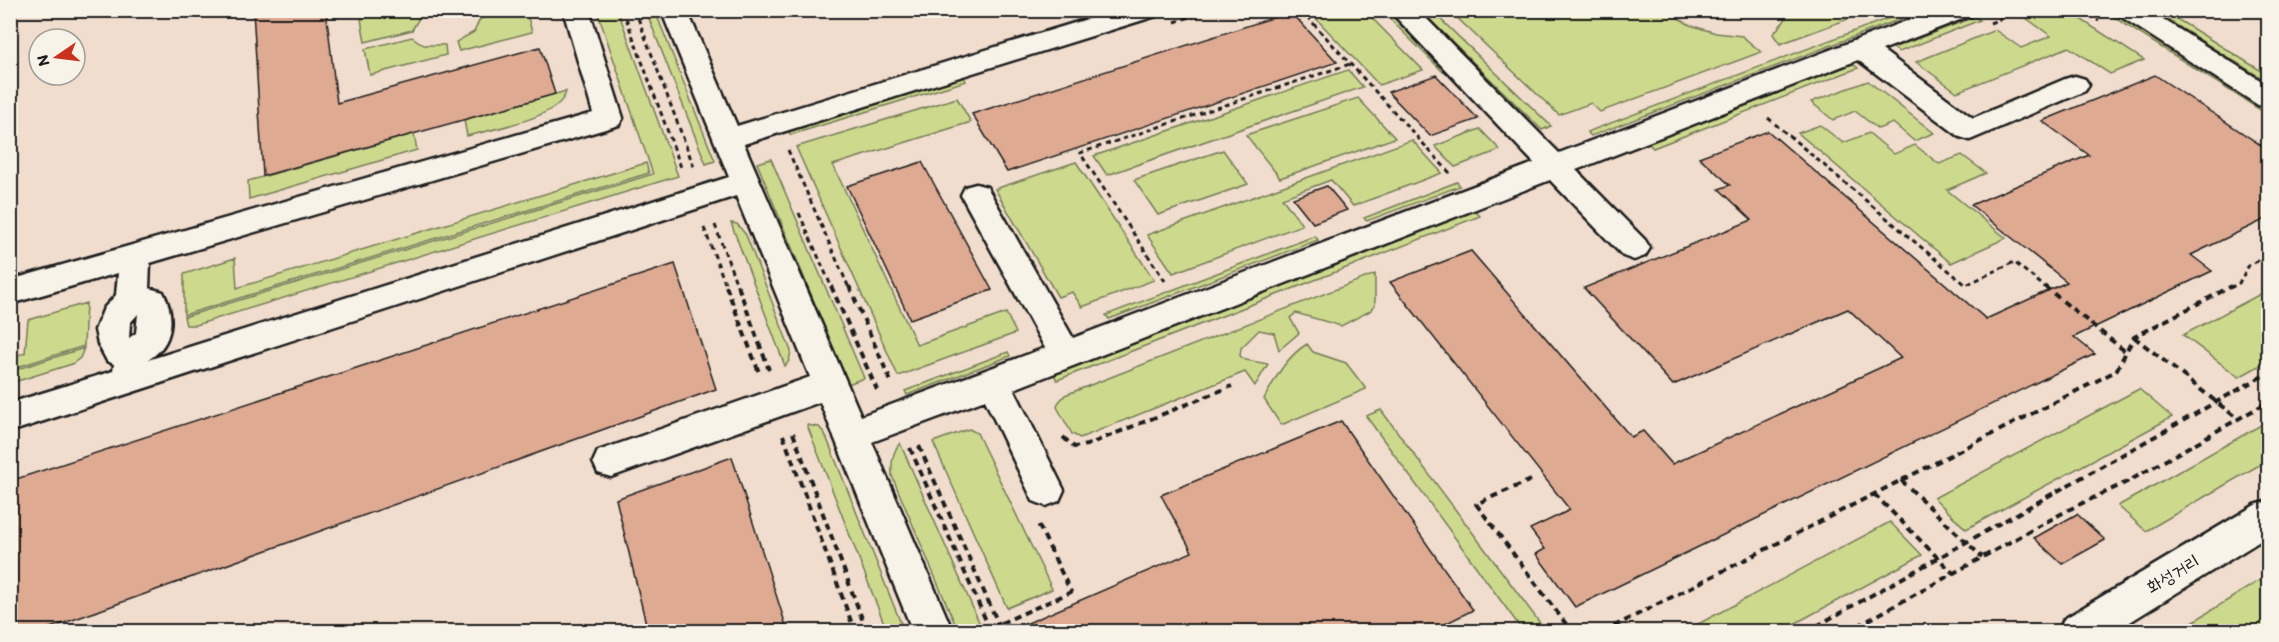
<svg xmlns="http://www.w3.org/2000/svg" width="2279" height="642" font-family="Itim,'Poor Story',sans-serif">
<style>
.green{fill:#cdda8e;stroke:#747b55;stroke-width:1.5}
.building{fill:#deaa92;stroke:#1c1c1c;stroke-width:1.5}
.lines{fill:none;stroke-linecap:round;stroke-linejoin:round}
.minor-casing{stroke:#1c1c1c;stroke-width:5}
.major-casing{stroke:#1c1c1c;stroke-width:5}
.path-far1{stroke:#1c1c1c;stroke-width:3;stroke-dasharray:5 4;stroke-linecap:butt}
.path{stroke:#1c1c1c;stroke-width:4;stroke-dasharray:7 5;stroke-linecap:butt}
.minor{fill:#f7f3e8;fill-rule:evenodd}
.major{fill:#f7f3e8;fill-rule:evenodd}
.labels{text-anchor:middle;stroke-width:6;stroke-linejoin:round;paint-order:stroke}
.street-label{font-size:18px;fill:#1c1c1c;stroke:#f7f3e8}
</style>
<rect width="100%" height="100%" fill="#f0ddce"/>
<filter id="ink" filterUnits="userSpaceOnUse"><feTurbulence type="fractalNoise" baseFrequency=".0167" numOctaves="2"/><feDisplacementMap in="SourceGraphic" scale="12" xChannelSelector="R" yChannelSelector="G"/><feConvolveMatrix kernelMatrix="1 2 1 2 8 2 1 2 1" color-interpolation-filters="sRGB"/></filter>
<g filter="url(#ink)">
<path class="green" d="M1522,10L1667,11L1690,25L1716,33L1742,36L1761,52L1600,112L1591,103L1559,115L1450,11H1499L1505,16Z
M1910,10L1922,11L1591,136L1587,132Z
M2046,10L2068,11L2144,60L2110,74L2069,47L1957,92L1916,62L1995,30L2021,48L2051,36L2026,18Z
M394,11H431L419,18L412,30L365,42L361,19Z
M512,11H526L532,32L459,51L456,42L474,32L480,19Z
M597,11H618L678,176L196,325H186L184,317L653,174Z
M646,11H655L715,161L706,164Z
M1309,11H1365L1423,70L1379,85Z
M1382,11H1390L1449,70L1443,72Z
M1421,11H1432L1551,126L1542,130Z
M1856,11L1862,14L1780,44L1773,34L1785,20L1789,11Z
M2104,11H2114L2268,108V115Z
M2153,11H2164L2268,75V82Z
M1975,17L1980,20L1899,52L1893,48Z
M412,37L424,45H445L446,55L370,75L365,49Z
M1853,64L1858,68L1653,148L1648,143Z
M1348,70L1363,87L1107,175L1094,156Z
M964,77L966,81L790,135L789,130Z
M1868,81L1934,133L1914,141L1893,123L1878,129L1855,111L1833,120L1811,102Z
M566,91C562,118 491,129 467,136L464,120Z
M957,98L971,122L833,165L917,345L1006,313L1016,333L898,376L796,147Z
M1358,98L1395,138L1280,178L1246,135Z
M1820,125L1843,143L1869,133L1894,154L1915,145L1939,164L1962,155L1986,173L1947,190L2006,238L1951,263L1798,133Z
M1480,129L1500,150L1455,167L1435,146Z
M414,134L417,150L249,199L248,181Z
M1412,140L1442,173L1353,206L1331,180L1282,198L1302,225L1173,273L1147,235Z
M1223,150L1248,184L1158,215L1134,180Z
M771,159L864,378L848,384L757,163Z
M1076,162L1154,280L1082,307L1072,292L1058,297L995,189Z
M646,163L649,173L184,315V274L235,258L237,288Z
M1457,182L1460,186L1367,221L1364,218Z
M1475,211L1480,216L1057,380L1054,375Z
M731,223L737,224L746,235L791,351L789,361L785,366Z
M1315,236L1318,240L1109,319L1106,315Z
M1375,274V305L1370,311L1341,326L1296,313L1290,318L1299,333L1279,350L1274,333L1259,330L1241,348L1240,356L1246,360L1268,364L1255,386L1245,372L1080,438L1072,434L1057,407L1058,403L1065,395Z
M2268,290V361L2239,377L2183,335Z
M86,303L84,346L11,369V357L25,353L28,320Z
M1307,344L1313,352L1346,363L1366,389L1281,425L1264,399C1276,377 1286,357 1307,344Z
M84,348L80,358L72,364L11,383V371Z
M1008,352L1010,356L907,395L905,391Z
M2139,389L2172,417L1966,529L1934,498Z
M1381,410L1540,623L1523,631L1366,416Z
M2268,421V460L2146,531L2118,506Z
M807,425L819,427L825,434L904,631H887Z
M969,429L977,433L1052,589L1007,608L933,442Z
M900,443L983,631H958L892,476C891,463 892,452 900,443Z
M1890,522L1922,555L1781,631H1685Z
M2268,575V631H2178Z"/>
<path class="building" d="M253,10H326L337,103L540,47L555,94L263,176Z
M1291,12L1337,62L1007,172L972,114Z
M1436,75L1478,119L1430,136L1388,92Z
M2155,75L2268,150V218L2191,255L2212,271L2074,337L2095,354L1575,607L1536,554L1545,549L1530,529L1570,510L1390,282L1471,251L1631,437L1643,431L1672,464L1901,358L1848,309L1673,385L1584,288L1752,220L1719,189L1730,185L1699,157L1768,131L1986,319L2067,282L1971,205L2089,155L2042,121Z
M922,162L992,290L910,319L847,186Z
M1327,186L1347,210L1313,223L1293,198Z
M675,264L716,389L39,632H10V481Z
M1341,421L1473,610L1429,632H1007L1192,552L1161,495Z
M732,457L788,632H648L616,499Z
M2077,514L2105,540L2062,564L2034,538Z"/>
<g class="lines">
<defs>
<path id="minor" d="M563,10H589L623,118L619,125L150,263L149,288L163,292C176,317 173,345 148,360L729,177L661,10H687L737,126L1117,10H1160L1156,16L744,144L861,416L1045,348L961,195L965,187L976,184L987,187L1073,338L1534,163L1389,10H1418L1559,153L1935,10H1974L1970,16L1882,50L1973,118L2065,79L2075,76L2085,79L2089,85L2085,91L1970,140L1960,137L1858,60L1576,170L1645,240L1650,248L1645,256L1634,260L1623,256L1550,180L1014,389L1064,490L1059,501L1046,506L1033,501L985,400L872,442L953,632H913L820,402L611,477L598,473L593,462L598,451L810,377L736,196L10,432V403L113,371L114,364L107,361L98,344L95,330L104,308L116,295L118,273L10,304V280L593,113ZM138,314L136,333L129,338L130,323Z
M2116,10H2148L2268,85V107L2258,105L2120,16Z"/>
<path id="major" d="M2268,501V536L2114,632H2058L2064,619L2255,505Z"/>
</defs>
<use href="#minor" class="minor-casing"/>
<use href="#major" class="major-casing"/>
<path class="path-far1" d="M623,10L682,170
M635,10L694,167
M1301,10L1450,173
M2082,10L2099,21
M1175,22L1211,10
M1990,23L2023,10
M1768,118L1966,285L2014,262L2046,288
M788,150L849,288
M799,213L832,288
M715,225L738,288
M704,228L727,288
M1165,281L1080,153L1350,64
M2230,288L2239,283L2249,265L2268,256"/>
<path class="path" d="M726,286L760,375
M738,286L769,370
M831,286L877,390
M849,286L892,384
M2044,286L2126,352
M2134,337L2238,419
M793,433L867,632
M783,435L855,632
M1063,437L1074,447L1087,445L1232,386
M919,446L1002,632
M910,448L991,632
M1531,480L1476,504L1572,632
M1901,480L1982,557
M1874,494L1953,573
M990,628L1071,592L1038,524
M1603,632L2116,371L2134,337L2232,286
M1806,632L2268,373
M1847,632L2068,510L2127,482L2268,402"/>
<use href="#minor" class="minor"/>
<use href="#major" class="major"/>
</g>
</g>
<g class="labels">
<g class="street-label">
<text transform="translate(2173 574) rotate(-31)" y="6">화성거리</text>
</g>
</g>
<rect width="2279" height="642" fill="none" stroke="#f7f3e8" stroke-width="36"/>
<rect x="18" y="18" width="2243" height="606" fill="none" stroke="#1c1c1c" stroke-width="2" filter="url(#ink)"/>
<g transform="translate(57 57) rotate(256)"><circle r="28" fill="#f7f3e8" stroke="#9f9d96" stroke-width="1.5"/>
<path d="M0-4.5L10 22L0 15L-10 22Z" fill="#c8321e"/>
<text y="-9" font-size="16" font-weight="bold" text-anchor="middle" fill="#1c1c1c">N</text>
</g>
</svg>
